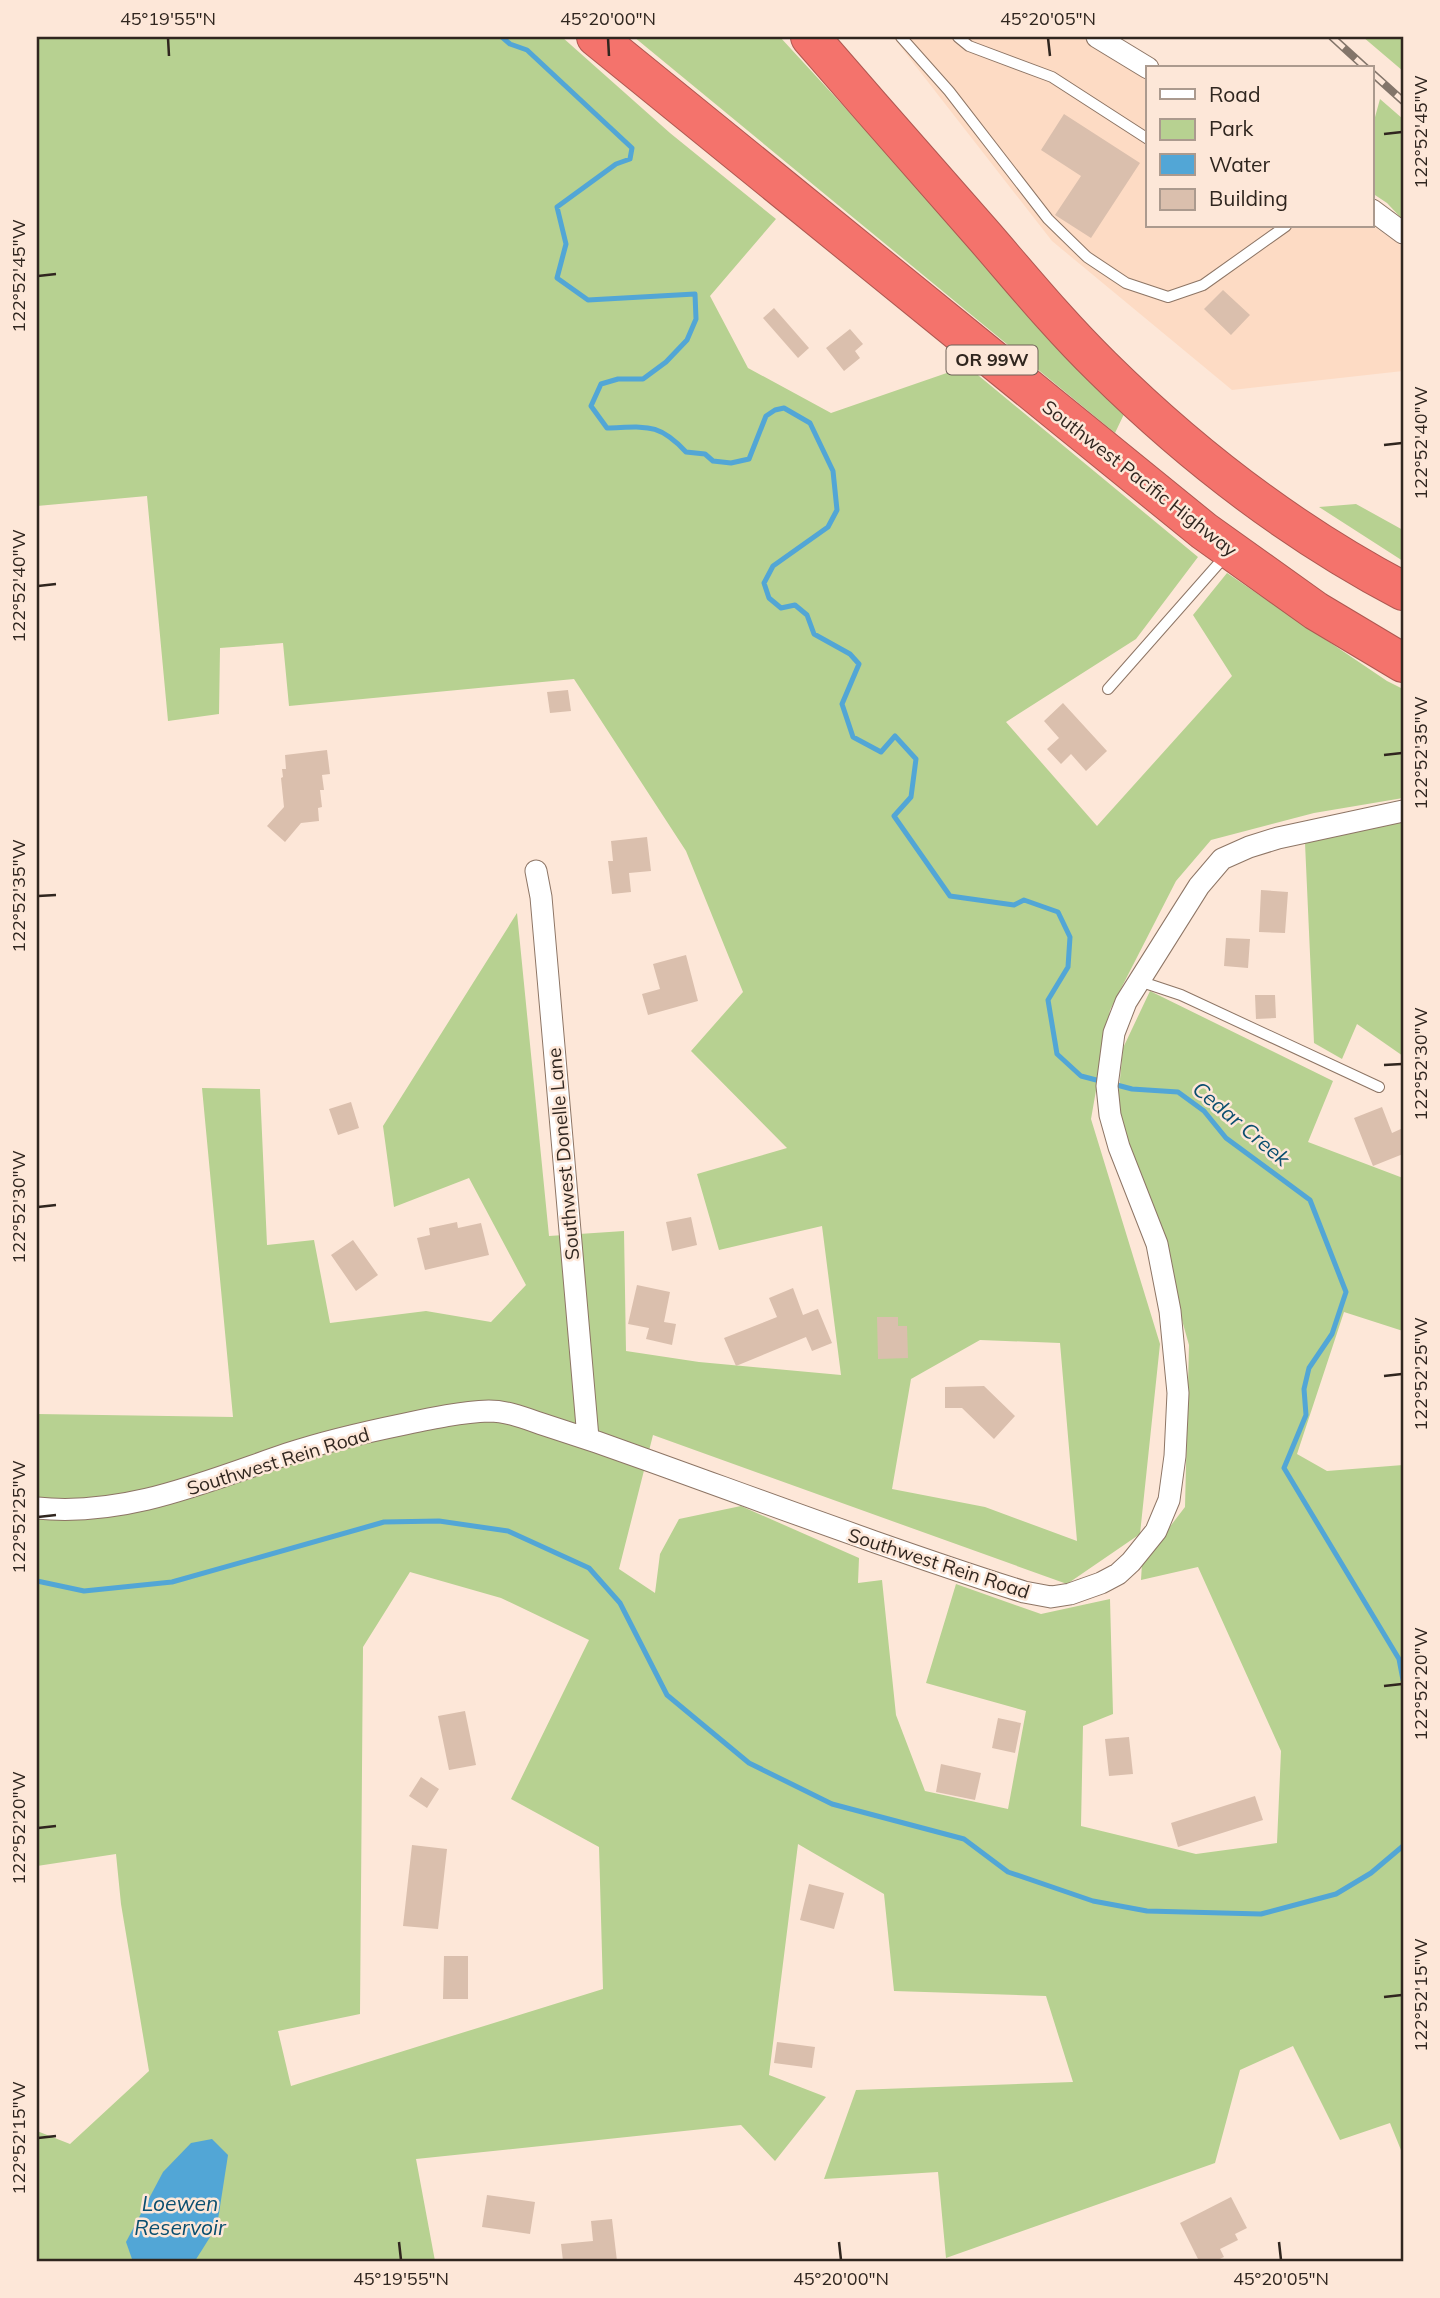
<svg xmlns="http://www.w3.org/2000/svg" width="1440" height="2298" font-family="Mulish,sans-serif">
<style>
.built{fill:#fddbc4}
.green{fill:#b7d191;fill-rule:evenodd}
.water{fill:#52a6d6}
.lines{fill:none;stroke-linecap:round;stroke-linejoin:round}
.stream{stroke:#52a6d6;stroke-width:5}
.building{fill:#dabfad}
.lane-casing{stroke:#8d7565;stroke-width:12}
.street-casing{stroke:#8d7565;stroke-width:23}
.highway-casing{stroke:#af5851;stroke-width:40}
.lane{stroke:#fff;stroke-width:10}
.street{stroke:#fff;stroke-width:21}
.highway{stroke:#f4736c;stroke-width:38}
.rail-casing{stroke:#83756a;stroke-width:8}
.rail{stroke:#fde7d8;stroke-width:5;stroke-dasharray:16;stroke-linecap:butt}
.ticks{fill:none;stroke:#30261f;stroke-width:2.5}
.labels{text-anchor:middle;stroke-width:5;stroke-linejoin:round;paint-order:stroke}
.shield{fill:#fde7d8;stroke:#6e6056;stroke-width:2}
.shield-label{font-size:18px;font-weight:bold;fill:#30261f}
.street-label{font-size:19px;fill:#30261f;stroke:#fde7d8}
.water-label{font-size:21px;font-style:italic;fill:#0a4e6f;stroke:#fde7d8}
.neatline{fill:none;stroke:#30261f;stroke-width:2.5}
.ticks-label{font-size:18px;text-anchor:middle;fill:#30261f}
</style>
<rect width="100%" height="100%" fill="#fde7d8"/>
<path class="built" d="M893,37H1081L1148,79V226L1372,225L1403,247V371L1232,390L1052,241Z"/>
<path class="green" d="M37,37H562L670,133L776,219L710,296L748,368L831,413L967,366L1198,557L1136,639L1006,722L1097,826L1232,676L1193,615L1227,573L1387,681L1403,689V798L1314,813L1211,840L1176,881L1110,1010L1091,1119L1160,1344L1140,1534L1067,1584L653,1435L619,1569L655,1593L660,1554L679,1519L741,1506L859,1558L858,1583L882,1580L896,1715L925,1791L1008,1809L1026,1711L926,1683L956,1584L1041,1614L1110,1599L1113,1714L1083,1726L1081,1826L1196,1854L1277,1843L1281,1751L1198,1567L1141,1580L1142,1563L1185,1507L1189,1345L1145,1189L1117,1110L1123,1048L1150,991L1333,1081L1308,1142L1403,1178V1331L1344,1312L1297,1454L1327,1471L1403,1465V2155L1390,2123L1340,2140L1293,2046L1240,2070L1215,2163L946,2258L938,2172L824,2179L856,2090L1073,2082L1046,1996L894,1991L884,1894L798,1844L769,2075L826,2097L775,2161L741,2125L416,2159L435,2261H37V2131L70,2144L149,2071L121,1904L116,1854L37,1866V1414L233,1417L202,1088L260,1089L267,1245L314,1240L330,1323L426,1311L491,1322L526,1285L469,1178L394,1207L383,1126L517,913L549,1236L624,1231L626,1351L699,1362L841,1375L822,1226L719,1250L697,1174L787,1148L691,1051L743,992L686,851L574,679L289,706L283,643L220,648L219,714L168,721L147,496L37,506ZM980,1340L1060,1343L1077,1541L985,1507L892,1489L911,1379ZM410,1572L501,1598L589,1640L511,1799L599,1847L603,1989L291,2086L278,2031L360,2014L363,1647Z
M634,37H780L1125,412L1115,433Z
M1363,37H1403V71Z
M1380,99L1403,119V220L1387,203L1372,193V128Z
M1356,504L1403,530V561L1319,507Z
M1403,819V1056L1357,1024L1342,1059L1314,1043L1305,843Z"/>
<path class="water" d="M212,2139L228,2155L217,2226L195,2261H136L132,2259L126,2242L163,2172L191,2143Z"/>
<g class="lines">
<path class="stream" d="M502,37L510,44L527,50L632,148L630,159L616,164L557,207L566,244L557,278L588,300L695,294L696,319L687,340L666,362L643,379H618L601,384L591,406L607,428C646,427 658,422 686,452L705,454L713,461L731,463L749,459L766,416L775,410L784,408L810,423L833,471L837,510L828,527L773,566L764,583L769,598L781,608L795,605L807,615L814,634L850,654L859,664L842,704L853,737L881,752L895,736L916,759L911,797L894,816L950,896L1014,905L1024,900L1058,912L1070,937L1068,967L1048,1000L1057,1054L1081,1076L1104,1082
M1113,1084L1132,1089L1178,1092L1204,1111L1226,1138L1310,1200L1346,1292L1332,1334L1309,1368L1304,1389L1306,1415L1284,1468L1399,1659L1403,1680
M37,1581L84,1591L172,1582L384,1522L439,1521L508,1531L589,1568L620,1603L667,1695L749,1763L832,1804L964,1839L1008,1872L1093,1901L1147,1911L1261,1914L1336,1894L1371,1873L1403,1846"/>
</g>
<path class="building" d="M1064,114L1140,163L1091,238L1055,215L1081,176L1041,150Z
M1223,290L1250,315L1231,335L1204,309Z
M774,308L809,348L798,358L763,318Z
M850,329L863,344L855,351L860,358L844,371L826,348Z
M568,690L571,711L550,713L547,692Z
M1063,703L1107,751L1086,771L1071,754L1061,764L1047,749L1059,738L1044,721Z
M327,750L330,774L322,775L324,790H320L322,807L318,808L319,821L301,823L285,842L267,826L284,807L281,778L283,777L282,769H286L285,755Z
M647,837L651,871L629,873L631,892L612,894L608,861H613L611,841Z
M1261,890L1288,892L1285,933L1259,932Z
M1226,938L1250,939L1248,968L1224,966Z
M686,955L698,1001L648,1015L642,994L660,989L653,964Z
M1255,995H1275L1276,1018L1256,1019Z
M351,1102L359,1128L338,1135L329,1109Z
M1382,1107L1392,1133L1403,1128V1154L1373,1166L1354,1118Z
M691,1217L697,1245L672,1251L666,1222Z
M457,1222L458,1228L481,1223L489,1255L425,1270L417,1238L430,1235L429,1228Z
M353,1240L378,1275L356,1291L331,1255Z
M637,1285L670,1292L664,1322L676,1324L672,1345L646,1339L649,1328L628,1324Z
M793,1288L803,1315L818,1309L832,1343L812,1351L806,1337L736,1366L724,1338L777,1317L769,1298Z
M877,1317H898V1326H907L908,1358L878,1359Z
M984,1386L1015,1416L994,1439L962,1408H945V1387Z
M465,1711L476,1765L449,1770L438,1716Z
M998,1718L1021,1723L1015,1753L992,1748Z
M1129,1737L1133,1774L1109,1776L1105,1739Z
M941,1764L981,1773L975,1800L936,1792Z
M421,1777L439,1789L427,1808L409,1796Z
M1255,1796L1263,1820L1178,1847L1171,1823Z
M412,1845L447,1849L438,1929L403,1926Z
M809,1884L844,1893L834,1929L800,1920Z
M444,1956H468V1999H443Z
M777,2042L815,2047L812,2068L774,2063Z
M487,2195L535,2202L530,2234L482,2227Z
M1231,2197L1247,2228L1235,2234L1238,2240L1220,2249L1224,2257L1215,2261H1199L1180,2223Z
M612,2219L617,2261H563L561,2244L593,2241L591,2221Z"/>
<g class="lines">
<defs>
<path id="lane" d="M901,37L949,91L1048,219L1087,257L1126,283L1168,297L1203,285L1286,226
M958,37L969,46L1052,77L1148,139
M1108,689L1227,554
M1139,981L1181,995L1379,1087"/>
<path id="street" d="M1097,37L1148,68
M1372,210L1403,233
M536,871L541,897L588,1438
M37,1508C125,1517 205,1482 287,1454C326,1441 366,1432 405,1424C433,1418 461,1412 489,1411C508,1411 527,1419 545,1425C580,1436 615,1448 650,1461C775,1506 898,1552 1024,1592L1051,1597L1070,1594L1101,1583L1118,1574L1131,1562L1156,1531L1169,1500L1175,1456L1178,1393L1170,1311L1157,1244L1119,1147L1110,1115L1107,1086L1114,1033L1126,1002L1199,886L1222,859L1249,847L1278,838L1403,811"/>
<path id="highway" d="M596,37L1204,531L1316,611L1403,663
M810,37C868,104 926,170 985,237C1023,281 1060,326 1102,367C1191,455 1293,533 1403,591"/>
</defs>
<use href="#lane" class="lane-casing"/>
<use href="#street" class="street-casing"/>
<use href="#highway" class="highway-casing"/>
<use href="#lane" class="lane"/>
<use href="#street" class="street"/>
<use href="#highway" class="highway"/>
<defs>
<path id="rail" d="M1332,37L1366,68
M1372,73L1403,101"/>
</defs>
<use href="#rail" class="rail-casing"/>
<use href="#rail" class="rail"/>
</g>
<path class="ticks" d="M168,38L169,56M608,38L609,56M1048,38L1050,56M1384,134L1402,132M38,276L56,274M1384,445L1402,443M38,586L56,584M1384,755L1402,753M38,896L56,895M1384,1065L1402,1064M38,1207L56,1205M1384,1376L1402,1374M38,1517L56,1515M1384,1686L1402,1684M38,1828L56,1826M1384,1997L1402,1995M38,2138L56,2136M399,2242L401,2260M839,2242L841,2260M1279,2242L1281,2260"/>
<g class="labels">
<rect class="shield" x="946.5" y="345.5" width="91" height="29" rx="5"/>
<g class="shield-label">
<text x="992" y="366">OR 99W</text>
</g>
<g class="street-label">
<text transform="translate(1140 478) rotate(38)" y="7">Southwest Pacific Highway</text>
<text transform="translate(563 1154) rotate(-95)" y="7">Southwest Donelle Lane</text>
<text transform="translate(278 1461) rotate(-17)" y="7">Southwest Rein Road</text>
<text transform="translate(939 1563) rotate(18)" y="7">Southwest Rein Road</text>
</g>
<g class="water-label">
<text transform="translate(1241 1124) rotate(40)" y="7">Cedar Creek</text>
<text x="180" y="2211">Loewen<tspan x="180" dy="24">Reservoir</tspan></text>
</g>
</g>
<rect width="1440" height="2298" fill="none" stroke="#fde7d8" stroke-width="77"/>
<rect x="1146" y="66" width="228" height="161" fill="#fde7d8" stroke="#ab9a8e" stroke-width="2"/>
<rect x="1160" y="89" width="35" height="10" fill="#ffffff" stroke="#ab9a8e" stroke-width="2"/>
<text x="1209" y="102" font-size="21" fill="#30261f">Road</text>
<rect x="1160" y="119" width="35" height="21" fill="#b7d191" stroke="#ab9a8e" stroke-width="2"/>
<text x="1209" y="136" font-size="21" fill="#30261f">Park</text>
<rect x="1160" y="154" width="35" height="21" fill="#52a6d6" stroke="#ab9a8e" stroke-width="2"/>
<text x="1209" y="172" font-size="21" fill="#30261f">Water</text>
<rect x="1160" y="189" width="35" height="21" fill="#dabfad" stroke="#ab9a8e" stroke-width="2"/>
<text x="1209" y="206" font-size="21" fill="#30261f">Building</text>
<rect x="38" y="38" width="1364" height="2222" class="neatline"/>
<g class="ticks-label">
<text x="168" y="25">45°19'55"N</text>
<text x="608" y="25">45°20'00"N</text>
<text x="1048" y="25">45°20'05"N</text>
<text transform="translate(1421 132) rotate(-90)" y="6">122°52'45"W</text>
<text transform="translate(19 276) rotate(-90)" y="6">122°52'45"W</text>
<text transform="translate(1421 443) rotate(-90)" y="6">122°52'40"W</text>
<text transform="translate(19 586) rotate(-90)" y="6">122°52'40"W</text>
<text transform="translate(1421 753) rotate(-90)" y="6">122°52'35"W</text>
<text transform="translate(19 896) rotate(-90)" y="6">122°52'35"W</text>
<text transform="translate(1421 1064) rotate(-90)" y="6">122°52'30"W</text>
<text transform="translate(19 1207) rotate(-90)" y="6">122°52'30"W</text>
<text transform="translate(1421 1374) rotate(-90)" y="6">122°52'25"W</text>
<text transform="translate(19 1517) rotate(-90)" y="6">122°52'25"W</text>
<text transform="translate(1421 1684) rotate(-90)" y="6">122°52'20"W</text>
<text transform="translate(19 1828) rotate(-90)" y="6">122°52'20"W</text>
<text transform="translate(1421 1995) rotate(-90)" y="6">122°52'15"W</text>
<text transform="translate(19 2138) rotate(-90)" y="6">122°52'15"W</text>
<text x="401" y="2285">45°19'55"N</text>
<text x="841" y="2285">45°20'00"N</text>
<text x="1281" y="2285">45°20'05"N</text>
</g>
</svg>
